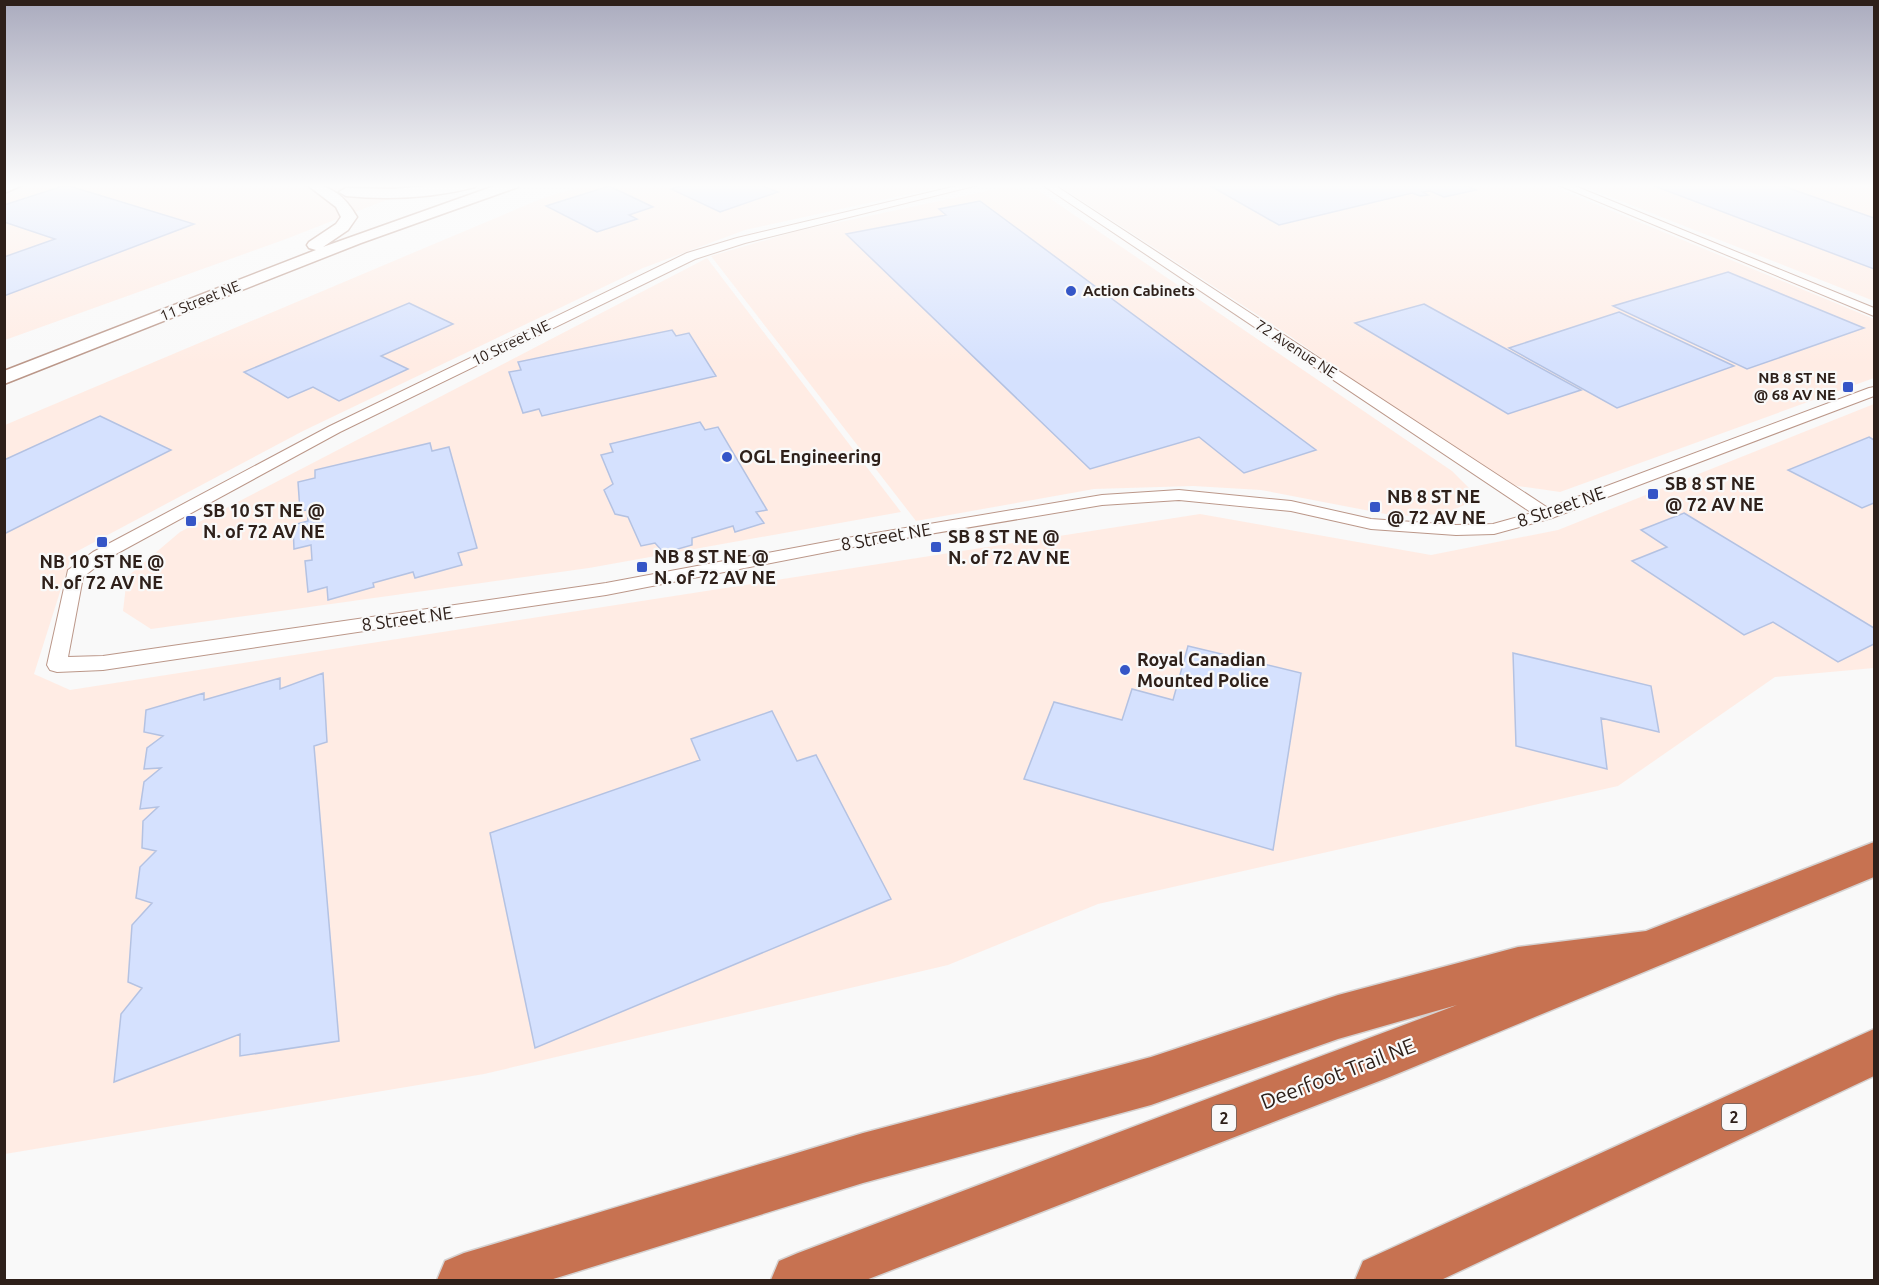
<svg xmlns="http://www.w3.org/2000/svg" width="1879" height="1285" font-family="Ubuntu,sans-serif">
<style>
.built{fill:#ffece4}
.building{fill:#d5e1fe;stroke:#b4c2e2;stroke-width:1.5}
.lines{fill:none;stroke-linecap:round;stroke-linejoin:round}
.street-casing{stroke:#bb9789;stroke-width:2}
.secondary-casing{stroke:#bb9789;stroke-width:3}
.highway-casing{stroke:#d5d2d1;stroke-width:3}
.street{fill:#fff;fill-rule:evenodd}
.secondary{fill:#fff;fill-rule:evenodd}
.highway{fill:#c77251;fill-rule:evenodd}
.poi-dot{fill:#3556c7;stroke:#f9f9f9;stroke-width:2}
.labels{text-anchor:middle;stroke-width:4.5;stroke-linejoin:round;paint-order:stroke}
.far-poi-label{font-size:15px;font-weight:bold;fill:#2e201a;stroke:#f9f9f9;text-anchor:start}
.far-street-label{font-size:15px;fill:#2e201a;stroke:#f9f9f9}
.shield{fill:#f9f9f9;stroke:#6b615d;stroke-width:1.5}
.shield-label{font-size:16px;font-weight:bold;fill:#2e201a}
.poi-label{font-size:18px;font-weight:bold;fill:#2e201a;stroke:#f9f9f9;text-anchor:start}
.street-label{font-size:18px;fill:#2e201a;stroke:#f9f9f9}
.near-street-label{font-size:21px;fill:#2e201a;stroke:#f9f9f9}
</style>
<rect width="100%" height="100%" fill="#f9f9f9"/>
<path class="built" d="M4,184H427L286,239L5,340Z
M590,184H955L745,230L643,268L303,431L72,554L34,674L70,690L1200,514L1431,555L1558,530L1874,404V668L1775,677L1618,786L1098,904L948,965L484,1074L5,1154V425L543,198Z
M1056,184H1547L1874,319V378L1560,492L1504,484L1287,334Z
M1578,184H1874V301Z
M1006,187L1039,191L1452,471L1470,489L1469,503L1444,514L1396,516L1261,490L1193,486L1094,489L916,521L711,256L797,231Z
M707,258L901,512L589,568L151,629L123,611L127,577L180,532Z"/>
<path class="building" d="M687,184H758L778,192L720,212L671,189Z
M1207,184H1463L1476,190L1444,197L1430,191L1423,192L1428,195L1420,196L1412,193L1279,225Z
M1649,184H1777L1874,218V269Z
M66,185L194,224L4,296V257L55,239L4,222V205Z
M609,186L653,207L629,215L637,219L597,232L546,206Z
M980,201L1316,450L1244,473L1199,437L1090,469L846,234L946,215L939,209Z
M1728,272L1864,328L1747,369L1613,306Z
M409,303L453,324L381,356L408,369L339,401L313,387L288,398L244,372Z
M1424,304L1581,390L1508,414L1355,323Z
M1619,312L1734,366L1617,408L1509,348Z
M672,330L676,336L689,333L716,376L542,416L539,409L523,413L509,372L521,370L518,362Z
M100,416L171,450L4,534V460Z
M700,422L705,430L718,427L767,510L756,512L764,523L735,532L733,526L692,538V545L664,553L655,543L641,546L628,517L615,514L604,490L613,484L601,455L613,452L610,444Z
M1869,437L1874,440V503L1862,508L1788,470Z
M430,443L432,451L449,447L477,548L458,553L462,565L415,578L413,572L373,583L374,587L328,600L327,587L308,592L305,561L312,560L311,545L294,549L293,525L308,521L307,510L300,511L298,482L315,478V470Z
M1684,513L1874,628V644L1838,662L1773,622L1744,635L1632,561L1667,547L1641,530Z
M1188,646L1301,673L1273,850L1024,779L1054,702L1122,720L1132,689L1173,700Z
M1513,653L1651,686L1659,732L1601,718L1607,769L1516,746Z
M323,673L327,742L314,746L339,1041L240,1056V1034L114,1082L121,1014L142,988L128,982L132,925L152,903L136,898L140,867L156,851L142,848L143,821L158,807L140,809L144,782L161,768L144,769L147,748L163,736L144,732L146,710L204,693V700L280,678V689Z
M772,711L797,761L816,755L891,899L535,1048L490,833L700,760L691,739Z"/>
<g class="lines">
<defs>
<path id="street" d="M965,184H982L745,243L695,259L340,432L105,560L83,577L68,657L103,656L606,583L858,536L1102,495L1179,490L1291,501L1371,519L1456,525L1493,524L1532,513L1041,184H1053L1548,508L1869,388L1874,387V396L1552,518L1494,534L1456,535L1371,529L1291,511L1179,500L1102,505L858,546L606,595L103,670L57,672L50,670L47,665L68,570L93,552L330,426L687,253L737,238Z
M1556,184H1570L1874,308V316Z"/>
<path id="secondary" d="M4,184H25L4,193Z
M306,184C330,184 345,196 357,217L348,230L323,247L500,184H520L518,187L361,243L4,384V371L316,250L309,248L307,245L309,242L336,224L341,217L336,207Z
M448,184H477L475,187C433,198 389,200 346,196L339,192L346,188L393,189Z"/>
<path id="highway" d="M1874,842V877L1387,1078L866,1280H771L779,1261L798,1253L1457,1005L1338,1039L1151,1105L863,1183L550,1280H437L445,1261L464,1253L863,1133L1151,1057L1338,995L1518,947L1646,931Z
M1874,1029V1076L1441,1280H1355L1363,1261Z"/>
</defs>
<use href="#street" class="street-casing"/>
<use href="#secondary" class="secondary-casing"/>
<use href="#highway" class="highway-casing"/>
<use href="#street" class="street"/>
<use href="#secondary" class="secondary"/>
<use href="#highway" class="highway"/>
</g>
<linearGradient id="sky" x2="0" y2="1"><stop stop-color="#aaabbe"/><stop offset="0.51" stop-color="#fcfcfc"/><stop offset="1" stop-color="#fcfcfc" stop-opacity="0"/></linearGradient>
<rect width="1879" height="364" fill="url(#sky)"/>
<g class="poi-dot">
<circle cx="1071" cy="291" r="6"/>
<rect x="1842" y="381" width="12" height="12" rx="3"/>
<circle cx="727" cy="457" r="6"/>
<rect x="1647" y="488" width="12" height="12" rx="3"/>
<rect x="1369" y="501" width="12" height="12" rx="3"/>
<rect x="185" y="515" width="12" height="12" rx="3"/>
<rect x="96" y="536" width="12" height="12" rx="3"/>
<rect x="930" y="541" width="12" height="12" rx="3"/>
<rect x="636" y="561" width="12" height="12" rx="3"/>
<circle cx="1125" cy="670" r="6"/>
</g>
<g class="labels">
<g class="far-poi-label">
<text x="1083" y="296">Action Cabinets</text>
<text x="1836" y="383" text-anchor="end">NB 8 ST NE<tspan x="1836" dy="17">@ 68 AV NE</tspan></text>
</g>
<g class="far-street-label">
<text transform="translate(200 301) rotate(-22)" y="5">11 Street NE</text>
<text transform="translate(511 343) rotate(-26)" y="5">10 Street NE</text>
<text transform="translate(1296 349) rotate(33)" y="5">72 Avenue NE</text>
</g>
<g class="shield">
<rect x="1722" y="1104" width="24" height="26" rx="4.5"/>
<rect x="1212" y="1105" width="24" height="26" rx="4.5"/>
</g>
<g class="shield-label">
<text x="1734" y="1123">2</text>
<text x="1224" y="1124">2</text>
</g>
<g class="poi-label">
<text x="739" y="463">OGL Engineering</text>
<text x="1665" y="490">SB 8 ST NE<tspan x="1665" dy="21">@ 72 AV NE</tspan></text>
<text x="1387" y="503">NB 8 ST NE<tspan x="1387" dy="21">@ 72 AV NE</tspan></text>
<text x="203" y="517">SB 10 ST NE @<tspan x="203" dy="21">N. of 72 AV NE</tspan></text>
<text x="948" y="543">SB 8 ST NE @<tspan x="948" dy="21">N. of 72 AV NE</tspan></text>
<text x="654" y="563">NB 8 ST NE @<tspan x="654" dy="21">N. of 72 AV NE</tspan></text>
<text x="102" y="568" text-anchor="middle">NB 10 ST NE @<tspan x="102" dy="21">N. of 72 AV NE</tspan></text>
<text x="1137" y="666">Royal Canadian<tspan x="1137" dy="21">Mounted Police</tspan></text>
</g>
<g class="street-label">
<text transform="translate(1561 507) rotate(-19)" y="6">8 Street NE</text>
<text transform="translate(886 537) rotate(-10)" y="6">8 Street NE</text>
<text transform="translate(407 619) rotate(-8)" y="6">8 Street NE</text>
</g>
<g class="near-street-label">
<text transform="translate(1338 1074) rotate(-21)" y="7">Deerfoot Trail NE</text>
</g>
</g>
<rect width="1879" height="1285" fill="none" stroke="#2e201a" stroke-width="12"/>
</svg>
